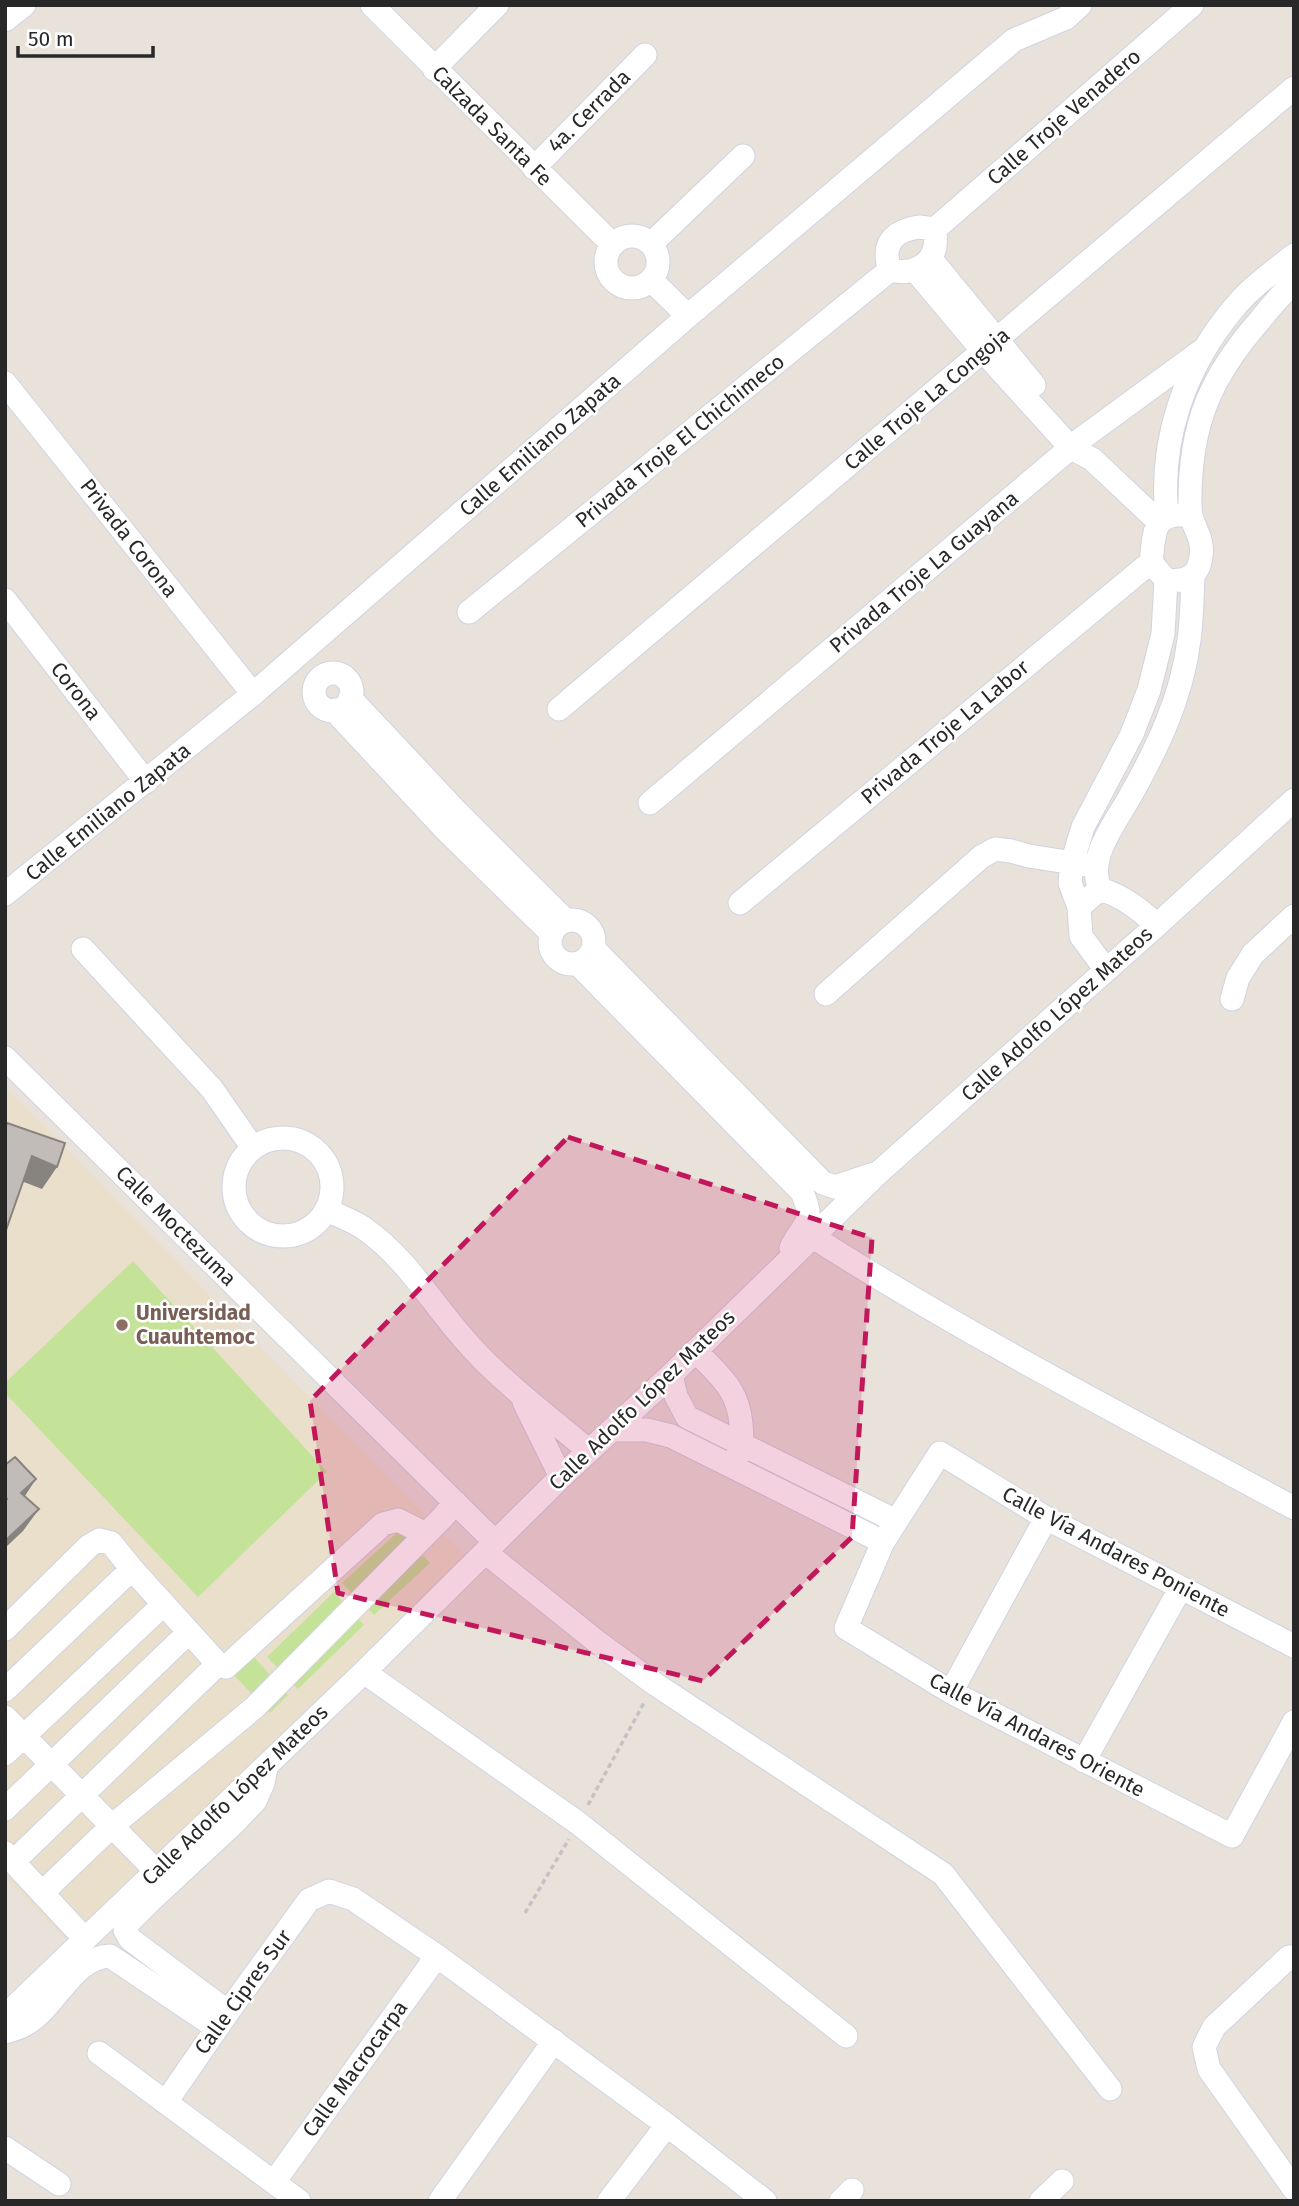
<svg xmlns="http://www.w3.org/2000/svg" width="1299" height="2206" font-family="'Fira Sans',sans-serif">
<style>
.education{fill:#eadfcb}
.pitch{fill:#c4e298}
.lines{fill:none;stroke-linecap:round;stroke-linejoin:round}
.minor-casing{stroke:#d0d3e0;stroke-width:25}
.path{stroke:#c3c3c3;stroke-width:3.5;stroke-dasharray:5 3.5;stroke-linecap:butt}
.minor{stroke:#fff;stroke-width:23}
.shaded-wall{fill:#878480}
.building{fill:#c1bcb7;stroke:#878480;stroke-width:2}
.marked{fill:#c2185b;fill-opacity:0.2;stroke:#c2185b;stroke-width:5;stroke-dasharray:14 9;stroke-linejoin:round}
.education-dot{fill:#8d6e63;stroke:#fff;stroke-width:2.5}
.labels{text-anchor:middle;stroke-width:5;stroke-linejoin:round;paint-order:stroke}
.street-label{font-size:21px;fill:#282828;stroke:#fff}
.education-label{font-size:21px;font-weight:bold;fill:#785e54;stroke:#fff;text-anchor:start}
</style>
<rect width="100%" height="100%" fill="#e9e2da"/>
<path class="education" d="M5,1086L473,1564L75,1949L5,1877Z"/>
<path class="pitch" d="M133,1261L327,1472L198,1597L5,1393V1383Z
M399,1531L430,1563L374,1615L342,1583Z
M334,1592L364,1625L298,1689L267,1657Z
M254,1657L288,1695L270,1713L234,1675Z"/>
<g class="lines">
<defs>
<path id="minor" d="M372,5L613,245
M5,20L24,5
M434,69L497,5
M534,168L645,55
M919,227L935,229C935,235 936,241 935,247C930,268 909,275 890,270C881,244 893,231 919,227Z
M935,229L1192,5
M606 262a26 26 0 1 1 52 0a26 26 0 1 1-52 0Z
M651,244L743,156
M930,258L1034,385
M915,270L984,352L1071,448L1092,459L1159,522
M651,280L688,316
M5,383L253,694
M1190,515C1152,513 1155,529 1151,562L1166,580C1185,582 1198,578 1201,557C1204,541 1195,530 1191,516C1190,511 1190,505 1190,500C1190,423 1211,376 1261,319C1271,306 1281,294 1294,283
M1167,516C1159,440 1185,366 1234,308C1250,288 1274,271 1294,255
M5,600L146,782
M469,612L890,270
M314 692a19 19 0 1 1 38 0a19 19 0 1 1-38 0Z
M350,698L458,813L566,921
M559,709L1294,88
M334,710L444,828L552,934
M650,803L1081,439L1204,349
M1100,889C1087,859 1113,826 1128,800C1156,751 1182,698 1189,640C1192,619 1192,597 1193,576
M5,894L253,694L688,316L1014,40L1066,18L1080,5
M740,903L1151,562
M1079,907L1070,883L1072,863L1083,827L1132,734L1149,690L1163,634L1166,580
M550 942a22 22 0 1 1 44 0a22 22 0 1 1-44 0Z
M83,949L212,1089L253,1148
M594,949L823,1183L835,1187L874,1174
M578,964L802,1192C816,1225 804,1221 791,1248
M1106,970L1081,936L1079,907L1100,889C1123,896 1139,909 1157,925
M826,994L981,857L995,849L1011,851L1029,856L1086,865
M1232,999L1238,978L1253,954L1294,916
M5,1058L495,1542
M234 1187a49 49 0 1 1 98 0a49 49 0 1 1-98 0Z
M327,1210C339,1216 354,1221 365,1229C410,1261 435,1309 472,1348C507,1386 549,1417 589,1451
M813,1237C968,1336 1132,1420 1294,1508
M696,1351C719,1376 738,1388 741,1424C742,1437 743,1445 737,1456
M671,1375L676,1396L687,1417L896,1521
M524,1402L561,1477
M613,1430H647L671,1436L883,1542
M485,1552L596,1641L655,1684L943,1874L1110,2089
M5,1629L89,1546L99,1540L111,1543L132,1569L218,1664L226,1667L383,1524L398,1520L426,1534
M1294,1646L1046,1518L940,1453L883,1542L846,1628L951,1692L1232,1836L1294,1722
M364,1672L578,1823L846,2036
M5,1690L132,1569
M951,1692L1046,1518
M5,1717L156,1871
M5,1754L164,1604
M1084,1761L1180,1589
M5,1809L189,1632
M5,1853L85,1939
M13,1862L218,1664
M42,1893L112,1826L255,1707L443,1517L455,1502
M1294,1957H1289L1214,2027L1204,2047L1209,2069L1294,2189
M228,2012L130,1939L125,1930L129,1922L150,1901L234,1823L255,1801L263,1783L266,1768
M5,2016L364,1672L561,1477L671,1375L877,1174L1157,925L1294,800
M5,2032C12,2030 20,2028 26,2024C56,2007 73,1957 110,1956L217,2028
M99,2053L299,2201
M166,2102L228,2012L309,1900L329,1891L353,1899L437,1956L667,2125L765,2201
M5,2148L59,2184
M274,2182L437,1956
M440,2201L554,2041
M609,2201L667,2125
M841,2201L852,2190
M1041,2201L1062,2181"/>
</defs>
<use href="#minor" class="minor-casing"/>
<path class="path" d="M588,1805L645,1701
M525,1913L569,1839"/>
<use href="#minor" class="minor"/>
</g>
<path class="shaded-wall" d="M32,1156L57,1167L42,1189L16,1179Z
M36,1479L21,1502V1493Z
M39,1509L23,1531L5,1548V1541Z"/>
<path class="building" d="M7,1123L65,1143L57,1167L32,1156L5,1233V1128Z
M15,1457L36,1479L21,1493L39,1509L5,1541V1501L7,1499L5,1496V1465Z"/>
<path class="marked" d="M568,1137L872,1238L852,1537L703,1681L338,1593L310,1401Z"/>
<circle class="education-dot" cx="122" cy="1325" r="7"/>
<g class="labels">
<g class="street-label">
<text transform="translate(589 111) rotate(-45)" y="7">4a. Cerrada</text>
<text transform="translate(1064 117) rotate(-41)" y="7">Calle Troje Venadero</text>
<text transform="translate(492 126) rotate(45)" y="7">Calzada Santa Fe</text>
<text transform="translate(927 399) rotate(-40)" y="7">Calle Troje La Congoja</text>
<text transform="translate(680 441) rotate(-39)" y="7">Privada Troje El Chichimeco</text>
<text transform="translate(540 445) rotate(-41)" y="7">Calle Emiliano Zapata</text>
<text transform="translate(129 538) rotate(52)" y="7">Privada Corona</text>
<text transform="translate(924 572) rotate(-40)" y="7">Privada Troje La Guayana</text>
<text transform="translate(76 691) rotate(52)" y="7">Corona</text>
<text transform="translate(945 732) rotate(-40)" y="7">Privada Troje La Labor</text>
<text transform="translate(108 812) rotate(-39)" y="7">Calle Emiliano Zapata</text>
<text transform="translate(1057 1014) rotate(-42)" y="7">Calle Adolfo López Mateos</text>
<text transform="translate(176 1226) rotate(45)" y="7">Calle Moctezuma</text>
<text transform="translate(642 1400) rotate(-44)" y="7">Calle Adolfo López Mateos</text>
<text transform="translate(1116 1552) rotate(28)" y="7">Calle Vía Andares Poniente</text>
<text transform="translate(1037 1735) rotate(28)" y="7">Calle Vía Andares Oriente</text>
<text transform="translate(235 1795) rotate(-44)" y="7">Calle Adolfo López Mateos</text>
<text transform="translate(243 1992) rotate(-54)" y="7">Calle Cipres Sur</text>
<text transform="translate(355 2069) rotate(-54)" y="7">Calle Macrocarpa</text>
</g>
<g class="education-label">
<text x="136" y="1320">Universidad<tspan x="136" dy="24">Cuauhtemoc</tspan></text>
</g>
</g>
<rect width="1299" height="2206" fill="none" stroke="#282828" stroke-width="14"/>
<path d="M18 46v10h135v-10" fill="none" stroke="#282828" stroke-width="3.5"/>
<text x="28" y="46" font-size="21" fill="#282828" stroke="#ffffff" stroke-width="5" paint-order="stroke">50 m</text>
</svg>
